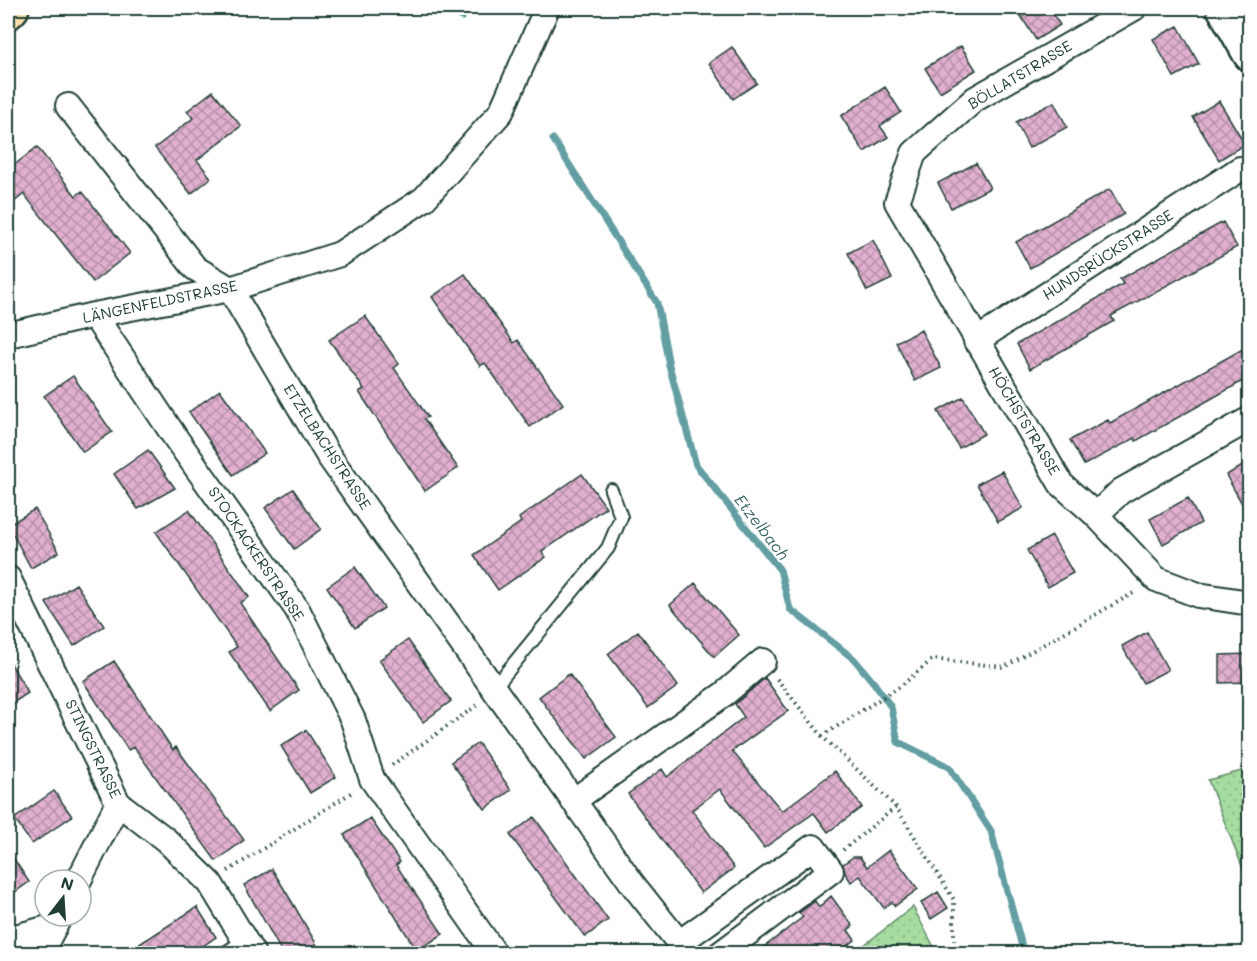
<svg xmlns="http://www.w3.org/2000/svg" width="1257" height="961" font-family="Mali,sans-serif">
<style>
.grass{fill:url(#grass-dots);stroke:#628c6a;stroke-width:1.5}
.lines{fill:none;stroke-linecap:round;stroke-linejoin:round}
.stream{stroke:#629ea2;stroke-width:7}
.building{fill:url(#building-cross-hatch);stroke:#1f3d34;stroke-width:1.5}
.lane-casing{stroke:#1f3d34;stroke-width:16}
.street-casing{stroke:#1f3d34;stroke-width:28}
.secondary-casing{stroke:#1f3d34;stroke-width:38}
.highway-casing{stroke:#1f3d34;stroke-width:38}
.path{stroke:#1f3d34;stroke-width:4;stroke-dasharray:1.5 4.5;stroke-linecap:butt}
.lane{stroke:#fff;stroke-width:12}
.street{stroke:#fff;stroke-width:24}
.secondary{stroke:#fff;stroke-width:33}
.highway{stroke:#faddab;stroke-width:33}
.labels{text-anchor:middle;stroke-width:4.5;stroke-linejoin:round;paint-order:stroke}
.street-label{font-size:15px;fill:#1f3d34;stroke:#fff}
.water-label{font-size:16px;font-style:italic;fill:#3b6562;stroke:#fff}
</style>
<defs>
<pattern id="grass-dots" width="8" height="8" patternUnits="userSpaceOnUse" patternTransform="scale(1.5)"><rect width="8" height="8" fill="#a6dca0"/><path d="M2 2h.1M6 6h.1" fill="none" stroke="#8ebe8a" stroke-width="1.8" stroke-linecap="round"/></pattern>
<pattern id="building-cross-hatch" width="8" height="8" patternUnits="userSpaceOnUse" patternTransform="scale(1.5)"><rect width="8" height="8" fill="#e1b0cf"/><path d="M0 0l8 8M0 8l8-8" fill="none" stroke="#b690a9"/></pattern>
</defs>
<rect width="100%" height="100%" fill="#fff"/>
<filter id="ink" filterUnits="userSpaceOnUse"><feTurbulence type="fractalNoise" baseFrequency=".0167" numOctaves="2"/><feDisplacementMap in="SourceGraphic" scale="12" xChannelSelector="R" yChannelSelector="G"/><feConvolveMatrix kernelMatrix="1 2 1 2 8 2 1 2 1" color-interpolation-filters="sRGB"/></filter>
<g filter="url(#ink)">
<path class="grass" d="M1249,769H1250L1249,884L1208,780Z
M913,907L935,949L928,953H854Z"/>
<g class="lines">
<path class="stream" d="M448,8L462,17
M553,139L657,303L669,365L696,465L780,570L790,609L854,659L874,683L891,707L898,742L949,767L991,831L1024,954"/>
</g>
<path class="building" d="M1016,8H1049L1060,25L1036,40Z
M1178,26L1199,64L1174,77L1153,39Z
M961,46L976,70L940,92L925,68Z
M732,47L757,83L733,99L709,63Z
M885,87L901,112L880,126L888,137L864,152L841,116Z
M213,91L241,126L197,160L211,178L191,194L155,148L193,118L187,111Z
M1219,101L1245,144L1219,160L1193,117Z
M1054,102L1067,127L1029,148L1016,122Z
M37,147L76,196L82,191L130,253L93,282L24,194L8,207V170Z
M976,163L990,188L951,208L938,183Z
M1110,189L1124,214L1030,268L1016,242Z
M1223,222L1237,247L1111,316L1114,321L1030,369L1017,344L1123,284L1120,279Z
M873,240L892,279L867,291L848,253Z
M465,274L514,343L518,340L563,404L530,427L485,363L480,366L432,297Z
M365,316L399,364L394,368L428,417L424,419L458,468L425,491L359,392L364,389L329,340Z
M921,330L941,368L915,381L896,342Z
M1250,345V377L1136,441L1135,438L1084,465L1070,440L1108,420L1110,423Z
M73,376L112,432L83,452L44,396Z
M220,390L265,453L233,475L189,412Z
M963,397L984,434L959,448L938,411Z
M148,450L175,488L138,509L114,474Z
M1250,462V518L1226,475Z
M1002,471L1023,508L998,522L977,484Z
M582,474L606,507L542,552L546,557L498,590L474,555L521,522L519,518Z
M293,489L321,529L294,549L265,508Z
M1188,498L1201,523L1163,544L1150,519Z
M35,509L59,552L31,568L8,525Z
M189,510L249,597L240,603L299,690L270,711L229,652L237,647L156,532Z
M1052,536L1073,573L1048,587L1027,550Z
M355,567L384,608L355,628L327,587Z
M695,583L739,635L714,657L670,605Z
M76,584L104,626L74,646L46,603Z
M638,631L678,686L648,708L608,654Z
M1147,632L1168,670L1143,683L1122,646Z
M408,640L451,701L423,722L379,660Z
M1250,654V682L1220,683V655Z
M8,659L28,693L8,706Z
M114,661L173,750L176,747L244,840L216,861L134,747L128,750L83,681Z
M569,674L616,737L586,759L539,697Z
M765,678L788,711L732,751L782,811L835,771L862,807L828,832L814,813L764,848L720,789L692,810L734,868L701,893L628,794L662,769L667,777L744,717L735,704Z
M306,730L336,777L310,793L281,746Z
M478,743L511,790L485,809L451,762Z
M54,791L72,816L32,844L14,819Z
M534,817L608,920L585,937L510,835Z
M370,818L400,862L396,865L443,934L417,951L344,835Z
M8,850L29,882L8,897Z
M889,850L918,889L895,906L892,902L884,908L860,876L851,882L845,873L843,864L853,857H860L867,867Z
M272,869L292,902L322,954H283L244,885Z
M938,892L948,908L931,919L921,903Z
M831,896L853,926L848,930L855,940L836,954H755L803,917L799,913L815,901L819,907Z
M197,907L216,937L191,954H124Z"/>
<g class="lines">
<defs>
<path id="lane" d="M493,689L608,548L621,517L611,490
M224,954L245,940"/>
<path id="street" d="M1134,8L975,99L914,153L897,202L1061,484L1096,515L1156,579L1198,595L1250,603
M68,106L195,268L230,289L328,455L634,886L688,954
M94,315L177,440L297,609L353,720L372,779L495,954
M8,335L94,315L230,289L340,254L424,199L501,112L547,8
M976,341L1240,169
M1096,515L1121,491L1250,419
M8,578L118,803L166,840L210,883L253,954
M573,801L724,694L763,661
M79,880L118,803
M8,939L55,926
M679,943L813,847L831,871L720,954
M40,954L59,918"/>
<path id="secondary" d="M1224,8L1250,54"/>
<path id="highway" d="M8,12L12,8"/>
</defs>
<use href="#lane" class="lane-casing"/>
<use href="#street" class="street-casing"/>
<use href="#secondary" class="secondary-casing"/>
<use href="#highway" class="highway-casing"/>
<path class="path" d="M777,679L822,736L896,807L954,900V954
M822,736L902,685L933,659L1004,667L1137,591
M392,765L479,704
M843,850L896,807
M228,871L354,791"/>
<use href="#lane" class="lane"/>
<use href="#street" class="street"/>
<use href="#secondary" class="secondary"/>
<use href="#highway" class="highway"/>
</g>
</g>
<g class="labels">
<g class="street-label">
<text transform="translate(1020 75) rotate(-31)" y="5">BÖLLATSTRASSE</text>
<text transform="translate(1108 255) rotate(-33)" y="5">HUNDSRÜCKSTRASSE</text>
<text transform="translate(160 302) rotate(-12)" y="5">LÄNGENFELDSTRASSE</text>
<text transform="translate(1024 421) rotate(59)" y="5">HÖCHSTSTRASSE</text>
<text transform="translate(327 447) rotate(57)" y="5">ETZELBACHSTRASSE</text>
<text transform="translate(256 554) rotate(56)" y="5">STOCKACKERSTRASSE</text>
<text transform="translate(93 749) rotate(64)" y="5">STINGSTRASSE</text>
</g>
<g class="water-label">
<text transform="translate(762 527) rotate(52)" y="6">Etzelbach</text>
</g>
</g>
<rect width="1257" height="961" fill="none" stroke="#fff" stroke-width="30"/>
<rect x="15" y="15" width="1227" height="931" fill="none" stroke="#1f3d34" stroke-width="2" filter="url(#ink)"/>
<g transform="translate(63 898) rotate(17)"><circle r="28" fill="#ffffff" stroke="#a5b1ae" stroke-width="1.5"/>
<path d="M0-4.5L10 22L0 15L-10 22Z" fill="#1f3d34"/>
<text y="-9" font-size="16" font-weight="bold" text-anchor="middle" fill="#1f3d34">N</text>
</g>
</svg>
